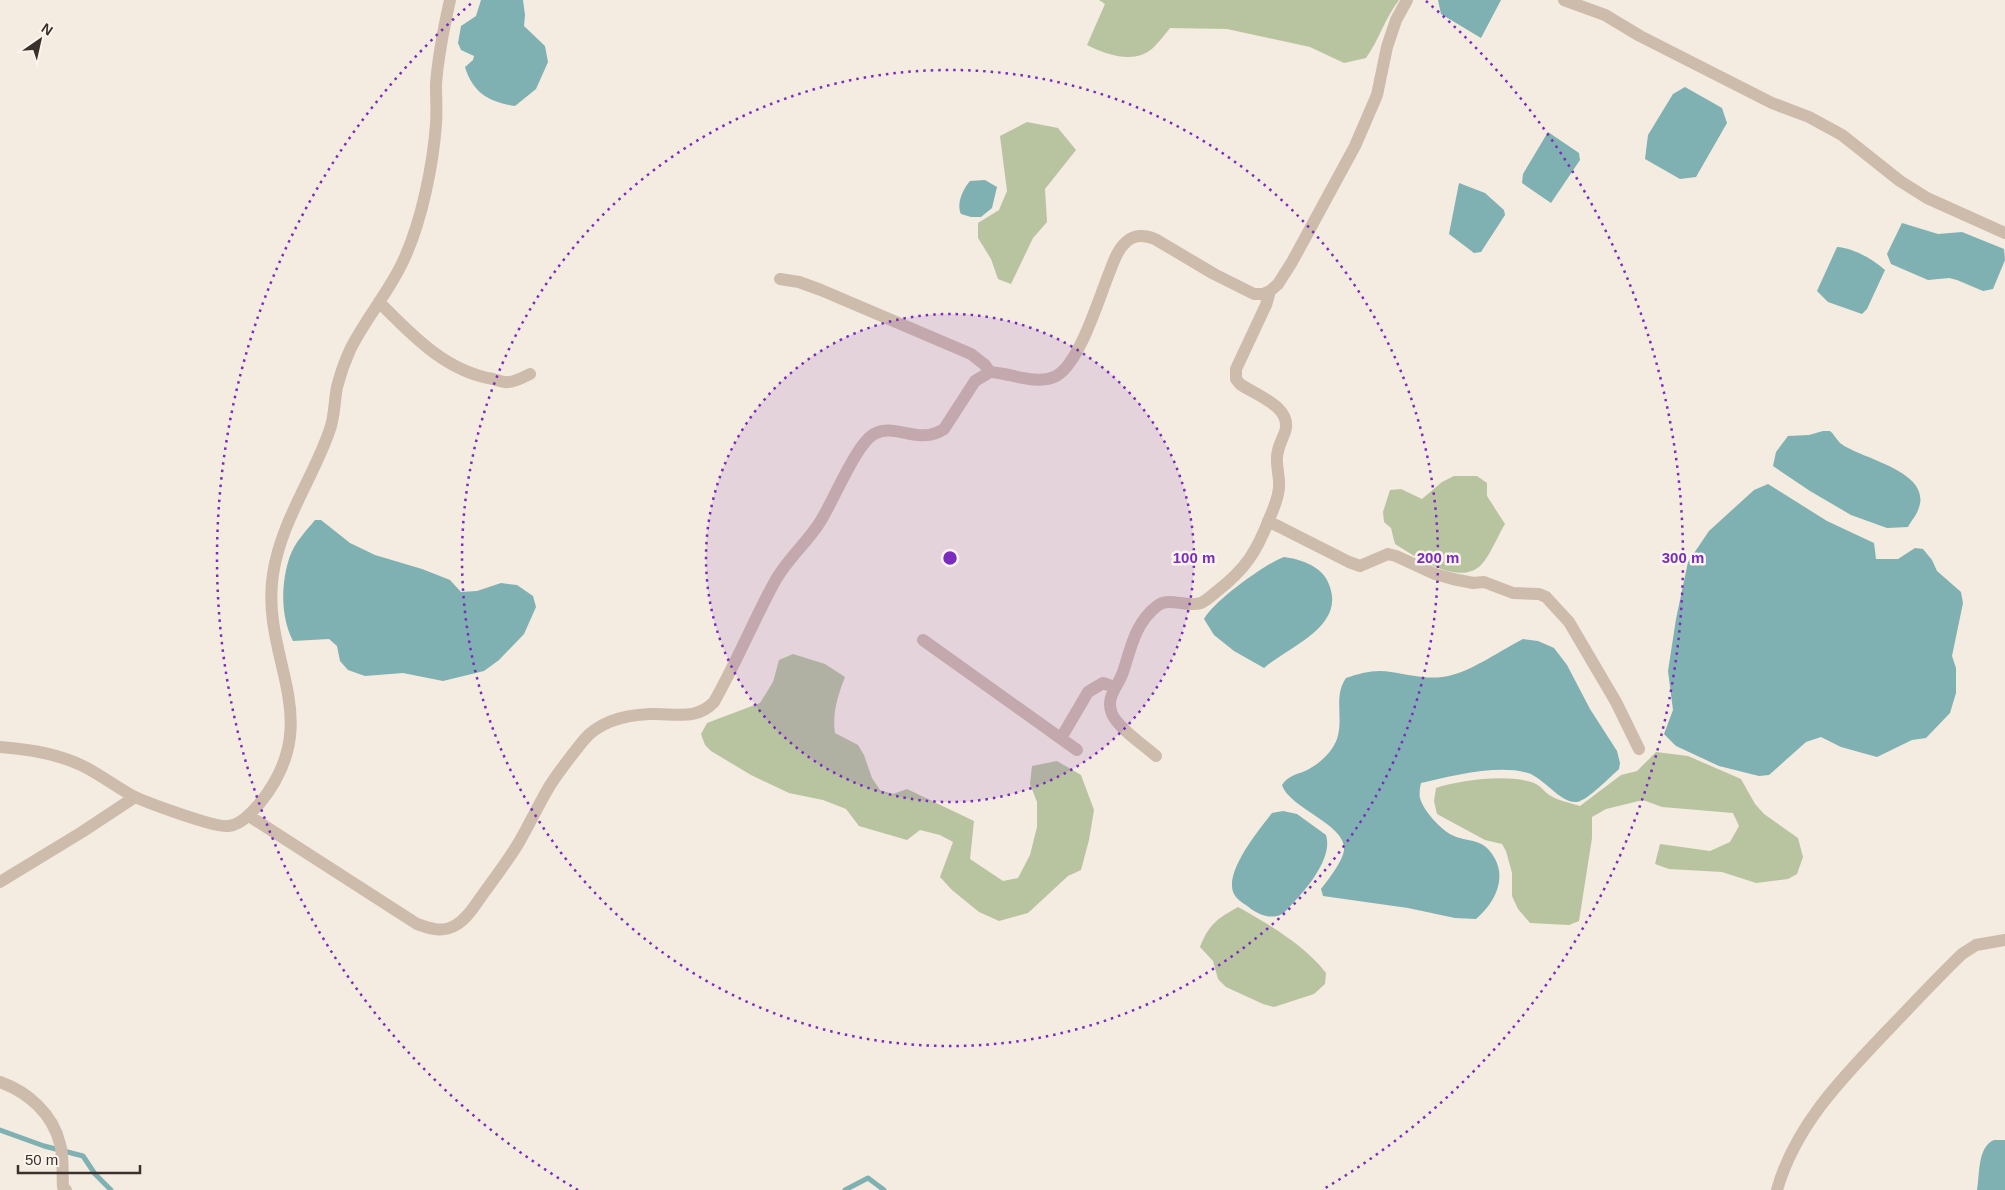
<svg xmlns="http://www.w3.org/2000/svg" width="2005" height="1190" font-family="Arial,sans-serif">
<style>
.green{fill:#b8c4a0}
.water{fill:#7fb0b2}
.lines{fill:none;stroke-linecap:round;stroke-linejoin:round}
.stream{stroke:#7fb0b2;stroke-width:5}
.minor{stroke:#cdbbac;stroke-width:12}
.ring{fill:none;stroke:#7b2cbf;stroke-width:2.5;stroke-dasharray:2.5 5}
.centre{fill:#7b2cbf;stroke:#fbf5ee;stroke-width:2.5}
.ring-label{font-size:15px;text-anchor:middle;font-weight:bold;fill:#7b2cbf;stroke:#fbf5ee;stroke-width:5;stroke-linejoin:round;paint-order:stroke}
</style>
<rect width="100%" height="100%" fill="#f4ebe1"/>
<path class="green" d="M1099,0H1399C1385,18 1379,40 1366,58L1344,63L1310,47L1227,29L1170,28C1165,34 1160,41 1154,47C1136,65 1107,55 1087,45L1105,4Z
M1027,122L1058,128L1076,150L1045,189L1047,222L1033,238L1011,284L998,279L991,259L978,238V223L999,210L1007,191L1000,136Z
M1454,476H1477L1487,483V496L1505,524C1498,535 1490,556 1481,565C1459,587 1416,557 1395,544L1391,528L1384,522L1383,512L1390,490L1401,489L1422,499L1442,482Z
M793,654L825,664L845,677C838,695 832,713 835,733L858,745L864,755L872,778L880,790L893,794L907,789L974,821L970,859L1003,881L1018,878L1030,855L1037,827V802L1030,784L1032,766L1057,761L1081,775L1094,810L1089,840L1081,870L1068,876L1028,913L999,921L979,912L952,890L940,877L953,842L940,835L920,830L907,840L859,826L846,809L823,800L789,793L751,775L711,751L705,745L701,734L707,723L760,703L773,682L779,660Z
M1656,752L1688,756L1741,779L1755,804L1764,814L1798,838L1803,857L1797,874L1788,879L1756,883L1722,872L1669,869L1655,864L1660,844L1710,851L1730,842L1739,826L1733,813L1662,807L1643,800L1606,809L1592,817V838L1579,921L1569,925L1530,923L1518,909L1512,896V873L1506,851L1502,844L1485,840L1437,814L1434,801L1436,788C1460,780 1512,773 1536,784C1542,787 1545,793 1551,796C1559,801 1571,803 1580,806L1621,775L1637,771Z
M1238,907C1270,925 1304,945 1326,973L1325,984L1314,994L1274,1007L1263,1004L1226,987L1218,979L1213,961L1200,947C1209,924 1217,919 1238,907Z"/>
<path class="water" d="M481,0H523L525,15L524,26L545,46L548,62L536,89L515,106C489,102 473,93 465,67L473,60L474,56L461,50L458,43L461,26L476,16Z
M1438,0H1501L1481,38L1441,14Z
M1685,87L1722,108L1727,123L1696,177L1680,179L1645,159L1648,135L1673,94Z
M1548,132L1579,153L1580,160L1551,203L1522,183L1523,174Z
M985,180L997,187L992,208L981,217H971L961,214C956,204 963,189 970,181Z
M1459,183L1485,193L1504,210L1505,215L1481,252L1474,253L1449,234Z
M1902,223L1938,234L1962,232L2004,249L2005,260L1993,289L1983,291L1957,280L1949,278L1928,280L1891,264L1887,254Z
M1837,247C1853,248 1873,259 1885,270L1867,309L1862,314L1828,302L1817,291Z
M1823,431H1830C1834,434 1836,439 1840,443C1860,459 1935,471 1918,510C1916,516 1911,521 1908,527L1887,528L1851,515L1810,491L1773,466L1776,452L1788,436L1809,435Z
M1768,484L1827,521L1874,543L1876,559H1898L1915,548L1923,549L1932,560L1937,571L1961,592L1963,603L1952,656L1956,668V693L1950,713L1926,738L1912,740L1877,757L1841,747L1821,737L1806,742L1769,775L1759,776L1719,766L1676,746L1664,734L1673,710L1668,671L1676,619L1688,562L1709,531L1754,490Z
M315,520H321L350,543L375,555L422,569L450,580L461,592L477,591L501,583L517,585L533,596L536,607L524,634L499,660L484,671L443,681L403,673L365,676L348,670L340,661L337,646L329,639L293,641C280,616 281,582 290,556C295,542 306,531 315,520Z
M1284,557C1299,559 1319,565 1327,580C1350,625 1291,645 1264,668L1234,651L1214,635L1204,619C1214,601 1265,564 1284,557Z
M1523,639L1538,641L1554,648L1567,665L1590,709L1617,751L1620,763L1619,769C1610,777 1588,800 1577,802C1561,804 1544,778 1528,773C1498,764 1451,776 1421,783C1420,787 1419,794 1420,798C1423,810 1441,830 1452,835C1463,841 1479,839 1488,849C1510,873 1497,901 1476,919L1455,918L1408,908L1323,896L1321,889C1328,880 1343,861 1344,850C1347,825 1289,808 1282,785C1288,776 1295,775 1305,771C1318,765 1332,753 1337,739C1344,718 1333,697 1346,678C1360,673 1376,669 1391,672C1411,675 1431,681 1452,675C1475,669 1501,650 1523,639Z
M1283,811L1297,814L1326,835C1333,857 1308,887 1294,902C1290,906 1285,913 1280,915C1270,919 1260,915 1251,909C1247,905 1240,902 1236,897C1219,877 1260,829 1272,813Z
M1994,1140H2005V1190H1977C1980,1175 1977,1147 1994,1140Z"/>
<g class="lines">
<path class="stream" d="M0,1130L44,1146L83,1156L95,1174L111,1190
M845,1190L868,1178L884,1190"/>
<path class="minor" d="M1564,0L1605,15L1640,36L1772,103L1809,117L1842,135L1900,181L1927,198L2005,233
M780,279L799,282L821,290L971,354L985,365L990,372
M379,302C412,335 445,371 493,379C497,380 504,383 508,382C515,382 524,377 530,374
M1268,521L1349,562L1360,566L1388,554L1396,556L1435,574L1453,579L1473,583L1484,582L1513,593L1539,594L1546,597L1569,622L1616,702L1639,749
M923,640L1077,750
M1061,738L1088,692L1103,683L1114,687
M0,747C28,749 57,753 83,766C99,774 115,786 131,795C145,802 215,828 228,826C241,825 252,812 260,803C328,719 260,660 273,574C281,522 312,480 329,432C335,417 334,402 337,387C340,375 345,361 350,350C366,317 391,290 405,257C422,219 433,165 436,124C437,111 436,97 436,84C438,56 444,27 450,0
M1156,756C1145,746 1118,728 1112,714C1105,697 1118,687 1123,672C1131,648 1135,623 1157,606C1169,596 1186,608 1201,603C1206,601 1211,596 1216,592C1246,569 1257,551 1270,517C1274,508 1278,498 1279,488C1280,479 1277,470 1277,461C1276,451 1281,442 1285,432C1293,407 1257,396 1240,384L1236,379V369L1266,305L1270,291
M249,816L417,924C431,929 443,933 456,925C469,917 477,902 486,890C497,875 508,860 518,844C529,825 538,806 549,787C559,771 571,756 583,741C599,721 625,715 650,714C675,713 696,721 714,702C736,663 753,622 774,583C786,560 807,543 820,522C833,502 856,444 874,434C895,422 919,446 944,429L975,381L990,372C1010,373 1035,385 1054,377C1079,367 1099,297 1110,271C1114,260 1119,246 1130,239C1138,234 1147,236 1155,239L1214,274L1254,294H1263L1270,291L1278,284L1292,262L1355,146L1377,95L1387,47L1396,20L1407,0
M0,882L82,832L135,797
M0,1082C28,1092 53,1114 60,1144C64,1157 62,1173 63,1187L66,1190
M1777,1190C1795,1126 1842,1078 1887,1031C1912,1005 1936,979 1962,954L1976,945L2005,940"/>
</g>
<circle cx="950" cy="558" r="244" fill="#7b2cbf" fill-opacity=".12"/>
<g class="ring">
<circle cx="950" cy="558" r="244"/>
<circle cx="950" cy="558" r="488"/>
<path d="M578 1190A733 733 0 0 1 474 1M1426 1A733 733 0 0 1 1322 1190"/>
</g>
<circle cx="950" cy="558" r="8" class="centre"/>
<g class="ring-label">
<text x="1194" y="563">100 m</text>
<text x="1438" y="563">200 m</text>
<text x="1683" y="563">300 m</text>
</g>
<g transform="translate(40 40) rotate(34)" stroke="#fbf5ee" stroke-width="4" paint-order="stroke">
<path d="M0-4L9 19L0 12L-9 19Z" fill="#3b302b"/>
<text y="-8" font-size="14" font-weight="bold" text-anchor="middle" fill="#3b302b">N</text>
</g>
<path d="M18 1165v8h122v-8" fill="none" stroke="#3b302b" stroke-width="2.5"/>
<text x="25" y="1165" font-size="15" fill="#3b302b" stroke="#fbf5ee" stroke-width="4" paint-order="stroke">50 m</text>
</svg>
